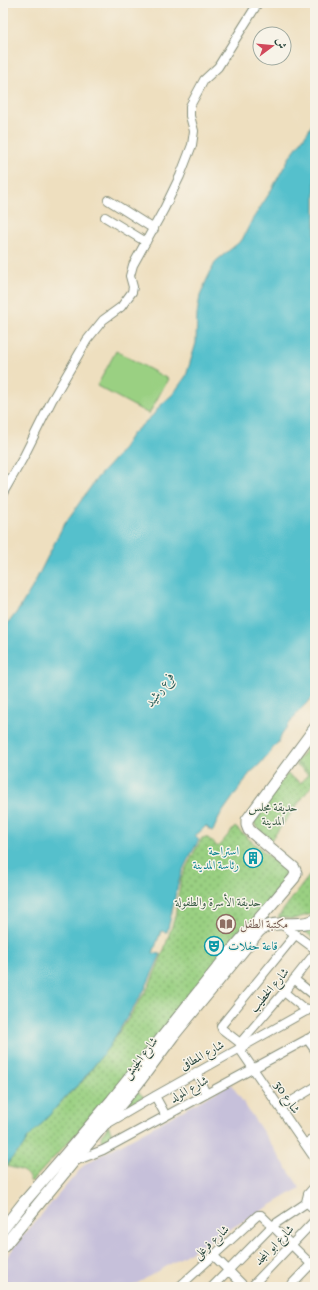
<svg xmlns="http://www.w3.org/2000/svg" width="318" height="1290" font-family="Vollkorn,Amiri,serif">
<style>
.industrial{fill:#c6c0da}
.park{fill:url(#park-dots);stroke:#5c865b}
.garden{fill:#9ad082;stroke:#5c865b}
.water{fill:#54c0cc;stroke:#3a7e80}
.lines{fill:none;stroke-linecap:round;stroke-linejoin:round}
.minor-casing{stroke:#868e7a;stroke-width:10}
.major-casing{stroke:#868e7a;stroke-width:13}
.minor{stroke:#fff;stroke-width:8}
.major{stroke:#fff;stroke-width:11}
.labels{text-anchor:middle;stroke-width:3;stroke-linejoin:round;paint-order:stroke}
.park-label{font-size:12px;fill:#385a44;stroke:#f7f3e8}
.culture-label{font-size:12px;fill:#0d838f;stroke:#f7f3e8;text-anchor:end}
.education-label{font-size:12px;fill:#785e54;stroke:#f7f3e8;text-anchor:start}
.street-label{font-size:12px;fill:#1f3d34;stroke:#f7f3e8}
.water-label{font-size:13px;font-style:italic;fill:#2c5e5a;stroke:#f7f3e8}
</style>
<defs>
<pattern id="park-dots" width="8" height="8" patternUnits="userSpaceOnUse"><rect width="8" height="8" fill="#9ad082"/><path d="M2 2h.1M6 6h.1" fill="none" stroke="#7daa6b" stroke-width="1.8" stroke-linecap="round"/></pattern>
</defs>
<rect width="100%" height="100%" fill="#f7f3e8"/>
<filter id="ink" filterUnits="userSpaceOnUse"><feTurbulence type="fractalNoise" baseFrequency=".025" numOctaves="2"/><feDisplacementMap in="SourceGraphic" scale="8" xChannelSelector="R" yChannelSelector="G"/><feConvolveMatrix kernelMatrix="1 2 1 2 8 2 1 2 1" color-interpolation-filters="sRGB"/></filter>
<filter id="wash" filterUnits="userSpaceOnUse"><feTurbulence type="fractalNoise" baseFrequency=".012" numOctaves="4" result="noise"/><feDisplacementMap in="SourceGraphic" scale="16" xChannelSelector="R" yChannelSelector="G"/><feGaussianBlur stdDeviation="0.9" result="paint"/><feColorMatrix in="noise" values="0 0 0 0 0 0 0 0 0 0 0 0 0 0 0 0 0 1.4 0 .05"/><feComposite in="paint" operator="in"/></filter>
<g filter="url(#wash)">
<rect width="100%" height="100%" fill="#eedfbf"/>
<path class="industrial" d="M231,1084L300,1188L131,1287H3V1262L22,1237L85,1164Z"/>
<path class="park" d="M297,763L315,776V781L271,840L256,827L253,818L287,774L301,783L308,774L296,765Z
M235,827L291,875L101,1107L31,1182C26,1169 19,1170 6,1166L10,1160L22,1148L28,1138L38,1128L67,1095L83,1081L125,1024L149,986L163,953L175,917L181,879L187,866L202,838H208L218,847Z
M315,868V913L293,919L278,917Z
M315,926V939L304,931Z
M108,1126L114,1138L105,1143H103L101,1138Z"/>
<path class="garden" d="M116,351L168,379L149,414L97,386Z
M315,738V776L296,762Z
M137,1091L144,1097L127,1105Z"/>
<path class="water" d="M315,118V695L299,711L283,732L279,741L259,765L250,773L219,817L213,831L210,830L206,826L195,836L199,840C192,853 183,866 179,881C174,898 172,915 167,932L161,931L153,953L161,954L145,989L108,1048L81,1082L67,1095L38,1128L28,1138L22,1148L10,1160L3,1171V630L19,609L33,586L63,526L97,478L119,454L132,434L153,415L161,405L173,394L186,376L196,343L197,314L200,296L207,279L216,261L242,240L252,220L269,194L289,158L309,130Z"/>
</g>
<g filter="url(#ink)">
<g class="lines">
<defs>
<path id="minor" d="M108,200L154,229
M105,217L146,242
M3,493L23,458L52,400L87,340L103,320L121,307L132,292L133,287L130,276L133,265L164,209L180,176L192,145L194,131L190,116V106L204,80L218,67L258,3
M281,924L315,949
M294,979L315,996
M284,992L307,1011
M307,1039L315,1050
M240,1043L284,992L315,953
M244,1046L222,1029L221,1026L296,934
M239,1048L315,1159
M196,1072L206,1094
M155,1096L166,1116
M280,1108L315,1087
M107,1124L155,1096L315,1006
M305,1144L315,1137
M75,1161L103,1150L315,1035
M315,1186L308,1194L306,1202L315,1210
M214,1256L245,1287
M179,1287L258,1215H261L315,1268
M212,1287L272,1226L315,1197
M251,1287L315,1220
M289,1287L315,1260"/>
<path id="major" d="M3,1229L25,1201L65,1155L112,1100L228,955L294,878L296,873L294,868L249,830L247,825V820L315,728
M3,1247L138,1083L173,1036L259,931C275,917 297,929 315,920"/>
</defs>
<use href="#minor" class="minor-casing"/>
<use href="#major" class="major-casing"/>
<use href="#minor" class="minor"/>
<use href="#major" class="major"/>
</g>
</g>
<defs>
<symbol id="building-ring" viewBox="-11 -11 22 22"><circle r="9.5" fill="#f7f3e8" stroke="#0f9aa8" stroke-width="1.5"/><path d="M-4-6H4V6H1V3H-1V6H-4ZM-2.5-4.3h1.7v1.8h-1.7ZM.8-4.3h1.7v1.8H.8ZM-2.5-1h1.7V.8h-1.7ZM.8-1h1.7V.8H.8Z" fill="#0f9aa8"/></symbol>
<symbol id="library-ring" viewBox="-11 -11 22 22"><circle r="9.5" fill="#f7f3e8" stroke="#8d6e63" stroke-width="1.5"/><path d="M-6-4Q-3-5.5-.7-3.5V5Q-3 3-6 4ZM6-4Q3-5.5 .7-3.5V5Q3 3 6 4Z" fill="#8d6e63"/></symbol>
<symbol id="theatre-ring" viewBox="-11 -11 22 22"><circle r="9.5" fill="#f7f3e8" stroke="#0f9aa8" stroke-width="1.5"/><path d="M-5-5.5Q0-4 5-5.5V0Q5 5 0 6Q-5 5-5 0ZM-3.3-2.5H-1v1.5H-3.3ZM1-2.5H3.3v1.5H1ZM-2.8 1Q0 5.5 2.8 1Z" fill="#0f9aa8"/></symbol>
</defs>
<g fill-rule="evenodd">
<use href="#building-ring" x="242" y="847" width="22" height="22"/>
<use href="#library-ring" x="215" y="913" width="22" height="22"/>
<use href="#theatre-ring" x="203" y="935" width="22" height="22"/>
</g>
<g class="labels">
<g class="park-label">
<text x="273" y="811">حديقة مجلس<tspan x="273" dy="14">المدينة</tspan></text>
<text x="218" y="906">حديقة الأسرة والطفولة</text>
</g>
<g class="culture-label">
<text x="239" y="855">استراحة<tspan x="239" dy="14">رئاسة المدينة</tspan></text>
<text x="228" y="950" text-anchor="start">قاعة حفلات</text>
</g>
<g class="education-label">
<text x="240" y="928">مكتبة الطفل</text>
</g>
<g class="street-label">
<text transform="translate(269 990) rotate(-50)" y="4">شارع الخطيب</text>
<text transform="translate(202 1055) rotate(-29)" y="4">شارع المطافى</text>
<text transform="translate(140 1058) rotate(-53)" y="4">شارع الجيش</text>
<text transform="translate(189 1089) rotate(-29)" y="4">شارع المولد</text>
<text transform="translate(287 1097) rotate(56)" y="4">شارع 30</text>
<text transform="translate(211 1242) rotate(-43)" y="4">شارع فرغلى</text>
<text transform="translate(274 1245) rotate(-46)" y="4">شارع ابو المجد</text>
</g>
<g class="water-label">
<text transform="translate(159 689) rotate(-55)" y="5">فرع رشيد</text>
</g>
</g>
<rect width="318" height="1290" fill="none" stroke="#f7f3e8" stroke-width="16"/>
<g transform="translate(272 46) rotate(74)"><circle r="19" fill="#f7f3e8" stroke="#a1aaa0"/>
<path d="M0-3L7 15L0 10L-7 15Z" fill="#d1495b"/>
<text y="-6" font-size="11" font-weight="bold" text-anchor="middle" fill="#1f3d34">ش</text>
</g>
</svg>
